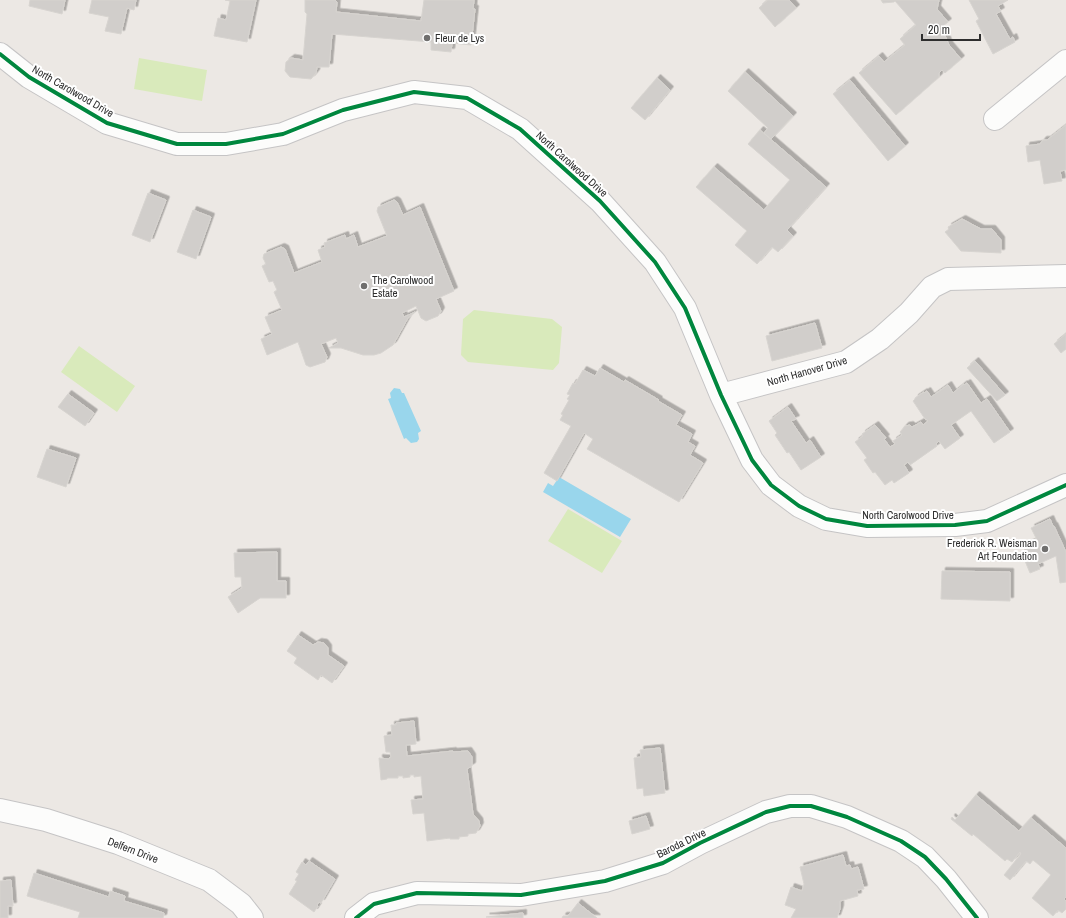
<svg xmlns="http://www.w3.org/2000/svg" width="1066" height="918" font-family="'Archivo Narrow',sans-serif">
<style>
.pitch{fill:#d9eabb}
.water{fill:#99d6ec}
.building{fill:#d1cecb;stroke:#d7d4d0;filter:url(#shadow)}
.lines{fill:none;stroke-linecap:round;stroke-linejoin:round}
.minor-casing{stroke:#c5c4c5;stroke-width:24}
.minor{stroke:#fcfcfb;stroke-width:22}
.cycleway-casing{stroke:#fff;stroke-width:6}
.cycleway{stroke:#00873e;stroke-width:4}
.poi-dot{fill:#706f6e;stroke:#fff;stroke-width:1.5}
.labels{text-anchor:middle;stroke-width:4;stroke-linejoin:round;paint-order:stroke}
.poi-label{font-size:11px;fill:#2e2e2e;stroke:#fff;text-anchor:start}
.street-label{font-size:11px;fill:#2e2e2e;stroke:#fff}
</style>
<defs>
<filter id="shadow"><feDropShadow dx="3.5" dy="-3.5" stdDeviation="0" flood-color="#0004"/></filter>
</defs>
<rect width="100%" height="100%" fill="#ece8e4"/>
<path class="pitch" d="M139,58L207,70L202,101L134,89Z
M474,310L552,319L562,327L559,363L553,370L468,362L461,355L463,319Z
M79,346L135,386L117,412L61,372Z
M568,509L622,541L602,573L548,541Z"/>
<path class="water" d="M394,388L400,389L402,393H404L421,431L418,433L419,439L417,442L411,443L406,438L404,439L388,399L391,398L390,393Z
M559,477L631,519L620,537L543,492L548,483L553,486Z"/>
<path class="building" d="M30,0H65L62,14L29,6Z
M92,0H136L134,10L127,8L121,34L105,31L109,17L89,13Z
M225,0H256L247,42L214,36L218,18L226,20L230,1Z
M305,0H335L337,2L336,12L421,21L424,0H474L473,9H475L471,45L452,43L451,52L431,50V42L332,34L329,67H317L316,73L311,79L290,77L285,71L286,62L291,58L303,60L307,14L305,12Z
M768,0H789L796,8L775,27L759,8Z
M881,0H939L937,9L948,22L939,29L944,33L949,45L961,59L945,73L942,70L939,73V77L896,115L859,73L879,56L884,62L905,45L900,39L916,25L895,1L894,2L883,3Z
M969,0H1008L998,6L1001,11L996,14L1010,39L1013,37L1015,42L993,54L976,21L979,19Z
M745,72L793,116L771,139L764,133L768,128L728,91Z
M657,78L670,90L645,120L631,108Z
M850,80L905,146L888,161L833,94Z
M1066,125V170L1060,171L1062,181L1044,184L1040,160L1028,162L1026,146L1040,144L1043,140H1047Z
M760,130L826,187L787,230L793,236L778,252L772,247L757,264L735,245L747,231L696,187L714,167L764,210L790,180L748,144Z
M148,193L166,200L150,242L132,235Z
M394,200L397,202L403,215L420,207L454,291L436,299L441,311L438,316L426,321L421,318L416,306L402,313L404,317L415,312L408,318L393,345L381,353L374,355H363L341,348H329L338,343L336,338L321,344L327,357L325,362L310,367L306,365L298,342L267,355L261,339L272,334L265,317L282,310L274,292L277,290L273,281L269,282L262,266L266,264L263,258L264,254L281,247L285,249L294,273L322,262L318,250L325,247L324,243L345,235L346,239L354,235L358,247L387,236L377,211L378,207Z
M193,210L211,217L196,259L177,252Z
M962,219L981,229H992L1001,240V253L961,251L945,232L949,229L948,227Z
M815,323L822,348L772,361L766,336Z
M1066,334V349L1061,353L1054,344Z
M975,361L1005,395L997,401L967,368Z
M600,368L624,382L625,380L659,400L658,401L682,415L676,425L692,434L688,442L695,446L690,455L703,463L679,502L587,449L593,439L584,433L557,481L544,473L571,426L560,420L563,415L561,414L569,400L567,399L570,395L567,394L573,383L575,384L583,370L595,376Z
M967,383L981,403L987,399L1010,432L994,443L971,411L951,425L960,438L945,449L939,441L936,444L937,446L910,465L908,462L904,465L909,473L894,483L892,480L885,485L875,472L873,473L864,460L867,458L855,442L863,436L862,434L875,425L886,438L884,439L890,447L895,444L893,441L902,435L900,432L905,426L910,425L912,427L921,422L923,425L928,421L926,419H925L913,401L915,399V398L924,392V393L927,391L931,397L948,385L953,393L964,384V385Z
M68,394L94,413L85,426L58,407Z
M788,407L796,419L791,421L806,443L810,440L821,457L801,470L789,452L787,453L775,435L777,433L769,421Z
M47,449L76,458L66,487L37,477Z
M1050,519L1053,526H1054L1066,552V582L1060,583L1056,556L1038,564L1040,569L1030,573L1025,561L1029,559L1023,546L1037,540L1031,528Z
M277,552V581H286V598H260L238,613L228,597L242,588L241,577H235L234,553Z
M942,571L1010,572V601L941,599Z
M298,635L313,645L318,642L324,643L328,648V655L344,666L332,683L321,675L318,680L294,663L297,658L287,651Z
M414,721L416,744L406,745L407,756L453,751V752L468,751L472,757V766L467,769L473,814L479,821L480,826L476,833L468,834V836L459,837V839H450V838L427,841L424,813L413,814L411,800L423,799L421,776L414,777V775H410V777L403,778V776H398V778H387V779L381,780L379,758L389,759V758L391,757L390,752H386L384,736L392,735L391,725H396V723Z
M660,748L665,793L644,796L643,788L637,789L634,758L641,757L640,750Z
M976,795L1019,831L1031,818L1066,848V897L1064,899L1066,901V909L1062,913L1058,910L1053,916L1032,898L1051,875L1033,860L1030,864L1026,861L1010,880L1004,875L1021,854L1020,852L1012,862L1007,859L1005,861L973,834L972,836L951,819L952,817L955,820Z
M646,816L650,829L632,834L629,821Z
M843,855L846,866L850,865L851,869L858,867L864,889L857,890L858,896L840,901V909L837,918H791L796,909L785,905L791,887L802,891L804,884L800,867Z
M309,861L335,879L321,903L319,902L317,905L318,906L314,912L289,894L297,881L295,880L299,874L296,872L302,862L306,865Z
M34,873L109,897L110,891L125,896L124,901L164,913L163,918H78L80,912L27,896Z
M11,880L13,906H8V918H0V881Z
M578,903L597,918H562L563,916H568Z
M523,913V918L486,917Z"/>
<g class="lines">
<defs>
<path id="minor" d="M0,54L29,77L107,123L177,144H226L283,134L343,110L414,92L467,98L520,129L600,201L655,262L685,308L721,395L752,460L771,485L799,506L826,519L867,526L955,525L987,521L1066,485
M995,119L1066,61
M721,395L846,362L880,339L909,313L932,287L948,279L1066,276
M0,810L46,820L118,843L209,880L241,904L252,918
M356,918L374,904L417,893L521,895L605,881L663,863L700,843L766,812L790,806H811L847,817L901,841L925,857L946,879L977,918"/>
</defs>
<use href="#minor" class="minor-casing"/>
<use href="#minor" class="minor"/>
<defs>
<path id="cycleway" d="M0,54L29,77L107,123L177,144H226L283,134L343,110L414,92L467,98L520,129L600,201L655,262L685,308L721,395L752,460L771,485L799,506L826,519L867,526L955,525L987,521L1066,485
M356,918L374,904L417,893L521,895L605,881L663,863L700,843L766,812L790,806H811L847,817L901,841L925,857L946,879L977,918"/>
</defs>
<use href="#cycleway" class="cycleway-casing"/>
<use href="#cycleway" class="cycleway"/>
</g>
<g class="poi-dot">
<circle cx="427" cy="38" r="4"/>
<circle cx="364" cy="286" r="4"/>
<circle cx="1045" cy="549" r="4"/>
</g>
<g class="labels">
<g class="poi-label">
<text x="435" y="42">Fleur de Lys</text>
<text x="372" y="284">The Carolwood<tspan x="372" dy="13">Estate</tspan></text>
<text x="1037" y="547" text-anchor="end">Frederick R. Weisman<tspan x="1037" dy="13">Art Foundation</tspan></text>
</g>
<g class="street-label">
<text transform="translate(73 91) rotate(30)" y="4">North Carolwood Drive</text>
<text transform="translate(572 164) rotate(42)" y="4">North Carolwood Drive</text>
<text transform="translate(807 371) rotate(-16)" y="4">North Hanover Drive</text>
<text x="908" y="519">North Carolwood Drive</text>
<text transform="translate(681 843) rotate(-26)" y="4">Baroda Drive</text>
<text transform="translate(133 850) rotate(21)" y="4">Delfern Drive</text>
</g>
</g>
<path d="M922 34v6h58v-6" fill="none" stroke="#2e2e2e" stroke-width="2"/>
<text x="928" y="34" font-size="12" fill="#2e2e2e" stroke="#ffffff" stroke-width="3" paint-order="stroke">20 m</text>
</svg>
